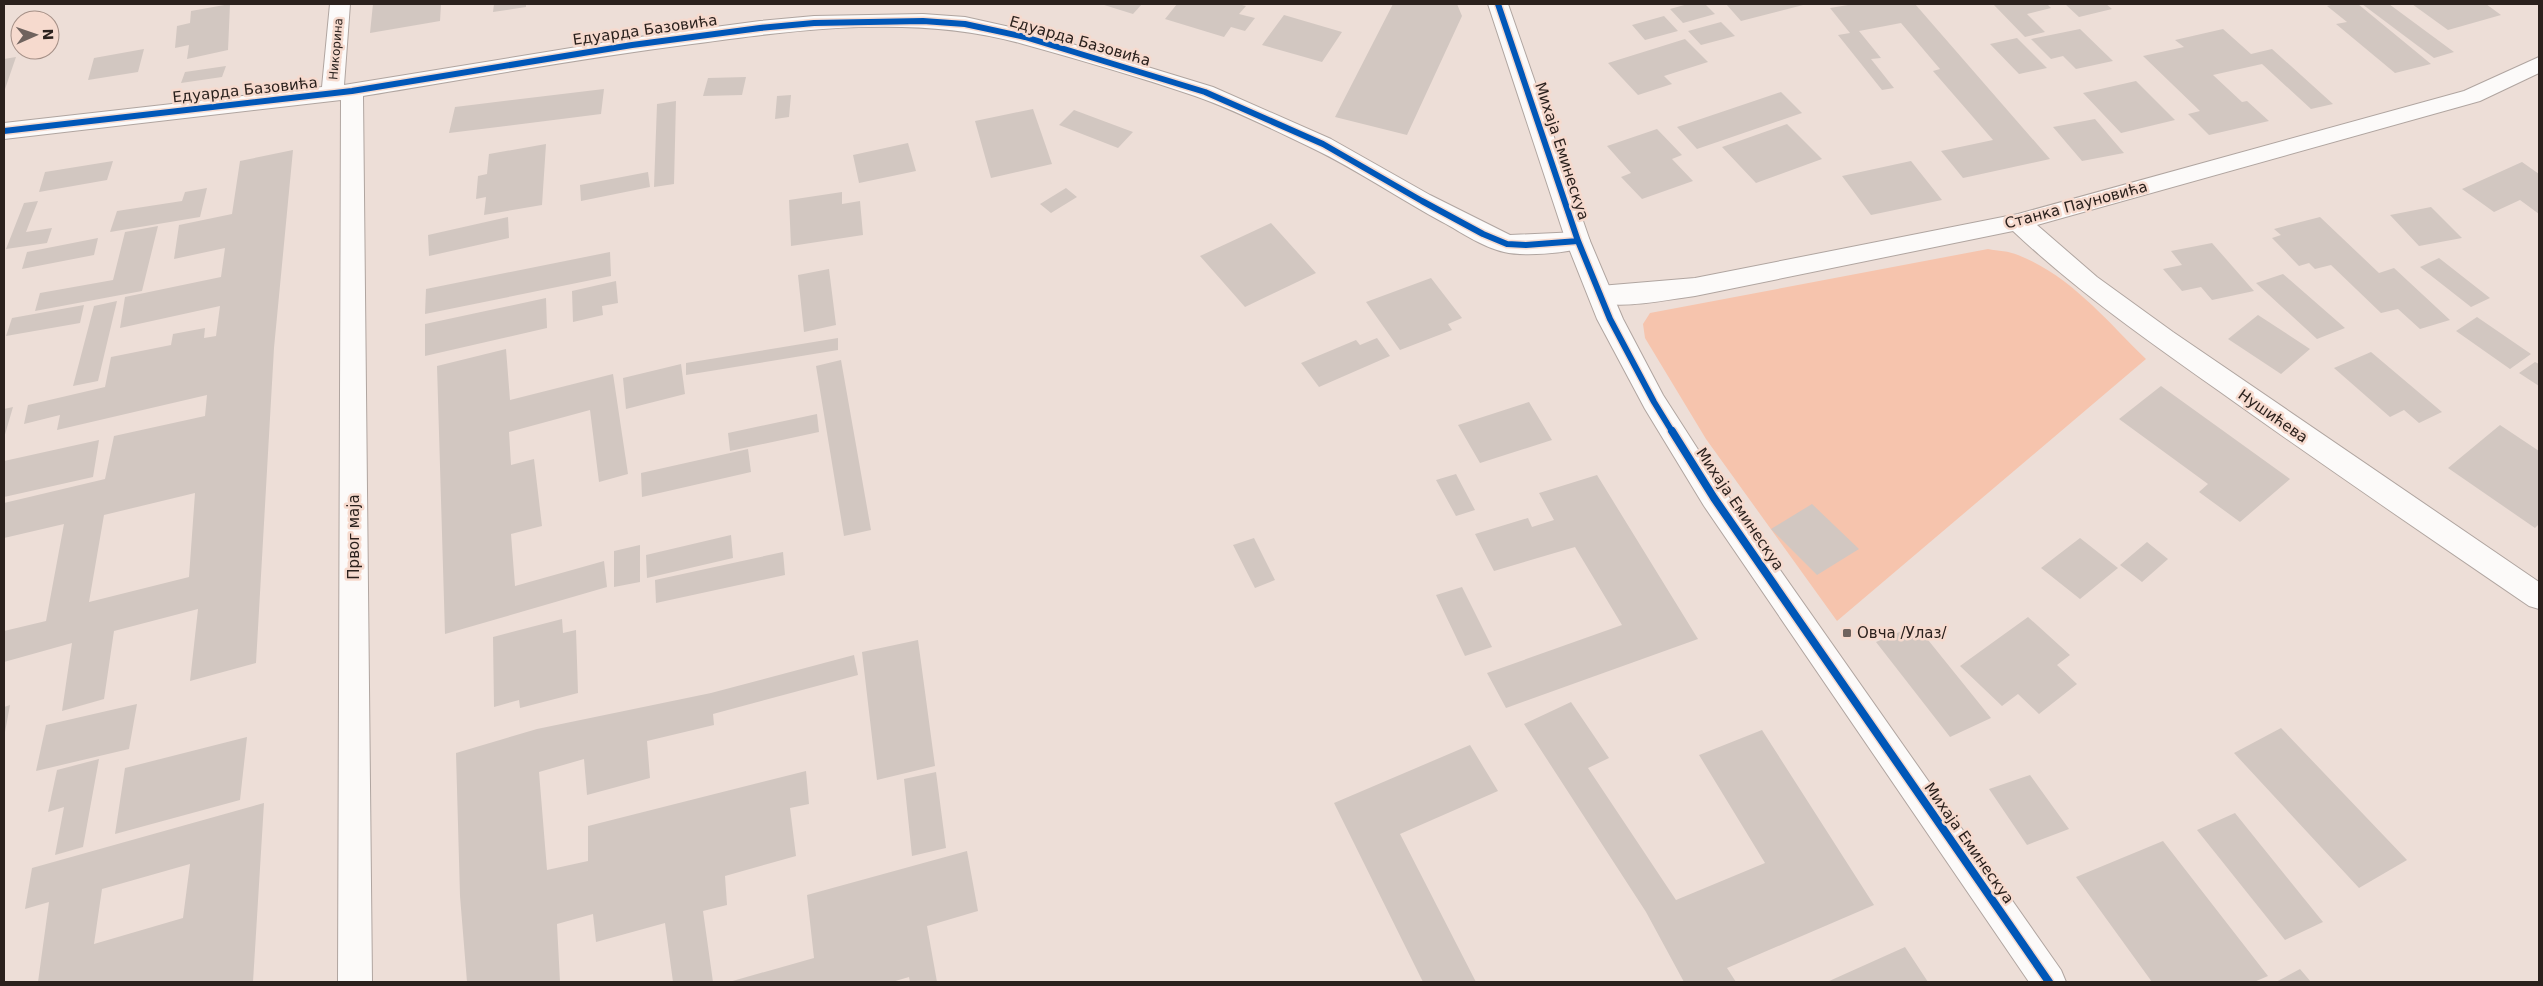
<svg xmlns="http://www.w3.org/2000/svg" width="2543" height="986" font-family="'DejaVu Sans',sans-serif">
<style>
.green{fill:#f6c4ad}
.building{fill:#d2c7c1;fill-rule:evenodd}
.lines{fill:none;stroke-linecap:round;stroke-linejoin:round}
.street-casing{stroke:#b0a5a0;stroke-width:2}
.secondary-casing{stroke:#b0a5a0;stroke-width:2}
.street{fill:#fcfaf9;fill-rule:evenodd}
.secondary{fill:#fcfaf9;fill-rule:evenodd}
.cycleway-far1-casing{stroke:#f6dace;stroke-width:9}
.cycleway-casing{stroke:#f6dace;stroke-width:11}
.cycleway-far1{stroke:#0057b8;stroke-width:6}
.cycleway{stroke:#0057b8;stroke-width:8}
.poi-dot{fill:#6f635e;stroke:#f6dace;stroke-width:2}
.labels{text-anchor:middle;stroke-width:5;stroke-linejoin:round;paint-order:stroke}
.far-street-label{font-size:12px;fill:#2b211d;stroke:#f6dace}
.street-label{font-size:15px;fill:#2b211d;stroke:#f6dace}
.poi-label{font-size:15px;fill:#2b211d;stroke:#f6dace;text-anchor:start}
</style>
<rect width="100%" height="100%" fill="#edded7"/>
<path class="green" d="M1988,249C1998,251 2009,251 2018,255C2070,275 2107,321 2146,359L1837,621L1706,439L1645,338L1643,324L1650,313Z"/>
<path class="building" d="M230,4L228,50L187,59L189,45L175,48L177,26L190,23L191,11Z
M373,4H441L440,21L370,33Z
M494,4H526V7L493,12Z
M1101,4H1142L1133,14Z
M1177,4H1238L1246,6L1239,14L1255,18L1245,31L1231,27L1224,37L1165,19Z
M1393,4H1457L1462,16L1407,135L1335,117Z
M1688,4H1705L1715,14L1683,23L1670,9Z
M1726,4H1807L1741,21Z
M1854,4H1915L2050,159L1963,178L1941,151L1993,140L1933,71L1940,69L1901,23L1859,31L1881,58L1871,59L1894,88L1882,90L1838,35L1850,33L1830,8Z
M1993,4H2047L2051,8L2027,14L2045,32L2025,37Z
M2065,4H2106L2112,9L2079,17Z
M2330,4H2358L2431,64L2395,73L2336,24L2347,22L2327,6L2331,5Z
M2362,4H2389L2454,52L2434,58Z
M2412,4H2486L2501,15L2448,30Z
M1284,15L1342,32L1322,62L1262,45Z
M1664,16L1678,31L1645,40L1632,25Z
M1721,22L1735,36L1701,45L1688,31Z
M2080,29L2113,61L2076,69L2063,56L2051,59L2031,39Z
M2223,29L2251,54L2272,49L2333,104L2311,109L2262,64L2213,75L2242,102L2247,101L2269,121L2209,135L2188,114L2200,111L2143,56L2184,47L2175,40Z
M2017,38L2047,68L2019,74L1990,44Z
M1685,39L1708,62L1664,76L1672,84L1638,95L1608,63Z
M144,49L138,72L88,80L94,58Z
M16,57L4,92V59Z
M226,66L222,77L181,83L185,72Z
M746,77L742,95L703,96L708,78Z
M2136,81L2175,120L2121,133L2083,93Z
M604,89L601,114L449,133L455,107Z
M1781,92L1802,113L1697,149L1677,127Z
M791,95L789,117L775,119L777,96Z
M676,101L674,184L654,187L657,104Z
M1033,109L1052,164L991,178L975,121Z
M1074,110L1133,132L1118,148L1059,125Z
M2095,119L2124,153L2082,161L2053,127Z
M1787,124L1822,159L1756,183L1722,147Z
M1657,129L1682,155L1672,159L1693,181L1642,199L1621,177L1631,173L1607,146Z
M908,143L916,171L859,183L853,155Z
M546,144L542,205L484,215L486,197L476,199L478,176L487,174L489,154Z
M293,150L274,348L256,663L190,681L198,609L114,631L104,699L62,711L72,643L4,662V631L46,621L64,524L4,538V503L105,479L114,436L205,416L207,395L57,430L60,415L24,424L28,405L105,387L111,357L171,345L173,334L205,328L204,338L216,336L220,306L120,328L125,297L221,277L225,248L174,259L179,225L232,214L240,161ZM195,493L189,577L89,602L104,515Z
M113,161L107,180L39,192L45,172Z
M1911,161L1942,200L1871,215L1842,176Z
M2522,162L2539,174V214L2520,200L2494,212L2462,189Z
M648,172L650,187L581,201L580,185Z
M207,188L200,217L110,232L117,211L182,201L185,192Z
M1066,188L1077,197L1051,213L1040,204Z
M842,192V204L860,201L863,235L791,246L789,200Z
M38,201L26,232L52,228L47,243L6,249L24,203Z
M2431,207L2462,238L2419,246L2390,215Z
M508,217L509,238L429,256L428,235Z
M2320,217L2379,273L2394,268L2450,320L2420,329L2398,309L2381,313L2331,265L2315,269L2309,263L2299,266L2272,238L2281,235L2274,229Z
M1271,223L1316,273L1245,307L1200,256Z
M158,226L142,291L35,311L40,293L113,280L125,232Z
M98,238L94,255L22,269L27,252Z
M2212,243L2254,291L2212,300L2201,287L2182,291L2163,269L2182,265L2171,251Z
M610,252L611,276L425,314L426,289Z
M2439,258L2490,298L2471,307L2420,267Z
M829,269L836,325L804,332L798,275Z
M2283,274L2345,328L2317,339L2256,283Z
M1431,278L1462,318L1448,324L1452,330L1400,350L1366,302Z
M616,281L618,303L602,306L603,315L573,322L572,291Z
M546,298L547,328L425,356V324Z
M117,301L98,381L73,386L94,306Z
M84,305L80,323L6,336L12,318Z
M2258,315L2310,349L2281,374L2228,339Z
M2477,317L2531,354L2510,369L2456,331Z
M838,338V350L686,375V363Z
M1377,338L1390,356L1319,387L1301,363L1356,340L1360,345Z
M506,349L510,400L613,374L628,474L599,482L590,410L509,432L511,465L534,459L542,526L511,534L515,586L604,561L607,587L445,634L437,366Z
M2371,352L2442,412L2419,423L2404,410L2390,417L2334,368Z
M841,360L871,530L844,536L816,366Z
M2535,362L2539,364V386L2519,373Z
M681,364L685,394L626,409L623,378Z
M2161,386L2290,479L2240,522L2199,492L2208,484L2119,419Z
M1529,402L1552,440L1480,463L1458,425Z
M13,407L4,438V409Z
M817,414L819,432L730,451L728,433Z
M2500,425L2539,451V524L2535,528L2448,468Z
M99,440L93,477L4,497V461Z
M748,449L751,472L642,497L641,473Z
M1456,474L1475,510L1456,516L1436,480Z
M1597,475L1698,639L1506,708L1487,673L1622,625L1575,547L1494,571L1475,534L1528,518L1532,527L1554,520L1539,493Z
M1812,504L1859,549L1817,575L1771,529Z
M731,535L733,558L647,578L646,555Z
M1254,538L1275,580L1255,588L1233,545Z
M2080,538L2118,568L2080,599L2041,568Z
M2147,542L2168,559L2142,582L2120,565Z
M640,545V582L614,587V551Z
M783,552L785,575L656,603L655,580Z
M1462,587L1492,647L1465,656L1436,595Z
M2028,617L2070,655L2057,665L2077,684L2039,714L2018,694L2002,706L1960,666Z
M562,619L563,633L576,630L578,693L520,708L519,700L494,707L493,637Z
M1916,625L1991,718L1950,737L1876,642Z
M918,640L935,766L877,780L862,652Z
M854,655L858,675L713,714L714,725L647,741L650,778L587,795L584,759L539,772L547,870L588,861V826L806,771L809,804L790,808L796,856L725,876L727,905L703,911L713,982H673L665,923L596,942L593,914L557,924L560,982H467L460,896L456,753L537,729L711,693Z
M1571,702L1609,758L1588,768L1676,900L1765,863L1699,755L1762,730L1874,905L1727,968L1736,982H1684L1646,912L1524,724Z
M137,704L129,749L36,771L46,725Z
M10,705L5,732H4V707Z
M2281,728L2407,860L2359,888L2234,753Z
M247,737L240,800L115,834L125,768Z
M1470,745L1498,791L1400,834L1476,982H1423L1334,803Z
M99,759L83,847L55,855L64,807L48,812L57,770Z
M936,772L946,848L912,856L904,779Z
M2030,775L2069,829L2027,845L1989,789Z
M264,803L253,982H38L49,902L25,909L32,868ZM190,864L183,918L94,944L102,889Z
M2235,813L2323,922L2285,940L2197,830Z
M2163,841L2268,976L2254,982H2152L2076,877Z
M967,851L978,911L927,926L937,982H910L909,977L892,982H729L814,958L807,895Z
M1905,947L1928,982H1827Z
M2300,969L2311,982H2276Z"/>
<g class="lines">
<defs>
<path id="street" d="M330,4H350L344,85L632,38L760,21L814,16L923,14L965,17L1033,32L1213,87L1331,139L1430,195L1510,235L1578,232L1587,235L1590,241L1587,247C1566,253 1525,257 1504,252C1483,247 1464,234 1446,224C1401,200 1358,170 1312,148C1274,130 1235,110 1195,96C1139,77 1081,60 1023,44C918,14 800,29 692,44C582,58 473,78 363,96L372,982H338L341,100L4,139V123L322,87Z
M2539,57V73L2480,101L2037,225L2097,277L2173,332L2539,582V609L2529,606C2425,535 2321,464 2219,391C2148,341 2077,291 2013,231L1695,296C1665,300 1619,310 1591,301L1588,295L1591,289L1600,286L1695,278L2018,214L2464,91Z"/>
<path id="secondary" d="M1488,4H1508L1590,241L1623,319L1663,395L1724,490L2061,970L2066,982H2029L1704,506L1645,409L1597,319L1566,241Z"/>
</defs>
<use href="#street" class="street-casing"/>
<use href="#secondary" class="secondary-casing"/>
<use href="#street" class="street"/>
<use href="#secondary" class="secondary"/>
<defs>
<path id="cycleway-far1" d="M1498,4L1578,241L1610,319L1654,402L1673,433
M4,131L352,91L632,45L760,28L814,23L923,21L965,24L1025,37L1205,92L1323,144L1422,201L1483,234L1507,244L1526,245L1578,241"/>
<path id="cycleway" d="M1672,431L1714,498L2049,982"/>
</defs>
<use href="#cycleway-far1" class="cycleway-far1-casing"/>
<use href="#cycleway" class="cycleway-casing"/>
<use href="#cycleway-far1" class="cycleway-far1"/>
<use href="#cycleway" class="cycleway"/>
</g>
<rect class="poi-dot" x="1842" y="628" width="10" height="10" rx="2.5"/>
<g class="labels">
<g class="far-street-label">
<text transform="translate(336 49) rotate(-85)" y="4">Никорина</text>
</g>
<g class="street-label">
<text transform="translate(645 30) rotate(-8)" y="5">Едуарда Базовића</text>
<text transform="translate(1080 41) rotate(16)" y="5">Едуарда Базовића</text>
<text transform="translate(245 90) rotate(-6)" y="5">Едуарда Базовића</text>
<text transform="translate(1562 151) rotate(72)" y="5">Михаја Еминескуа</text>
<text transform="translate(2076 205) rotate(-15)" y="5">Станка Пауновића</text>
<text transform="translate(2273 416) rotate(35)" y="5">Нушићева</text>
<text transform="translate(1740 509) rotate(56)" y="5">Михаја Еминескуа</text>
<text transform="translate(354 537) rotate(-90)" y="5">Првог маја</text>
<text transform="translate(1969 843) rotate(55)" y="5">Михаја Еминескуа</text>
</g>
<g class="poi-label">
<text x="1857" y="638">Овча /Улаз/</text>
</g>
</g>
<rect width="2543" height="986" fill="none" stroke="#2b211d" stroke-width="10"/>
<g transform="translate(35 35) rotate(88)"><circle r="24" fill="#f6dace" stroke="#a59087"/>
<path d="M0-4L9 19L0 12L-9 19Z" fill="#6f635e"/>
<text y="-8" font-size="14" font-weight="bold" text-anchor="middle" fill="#2b211d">N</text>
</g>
</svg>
